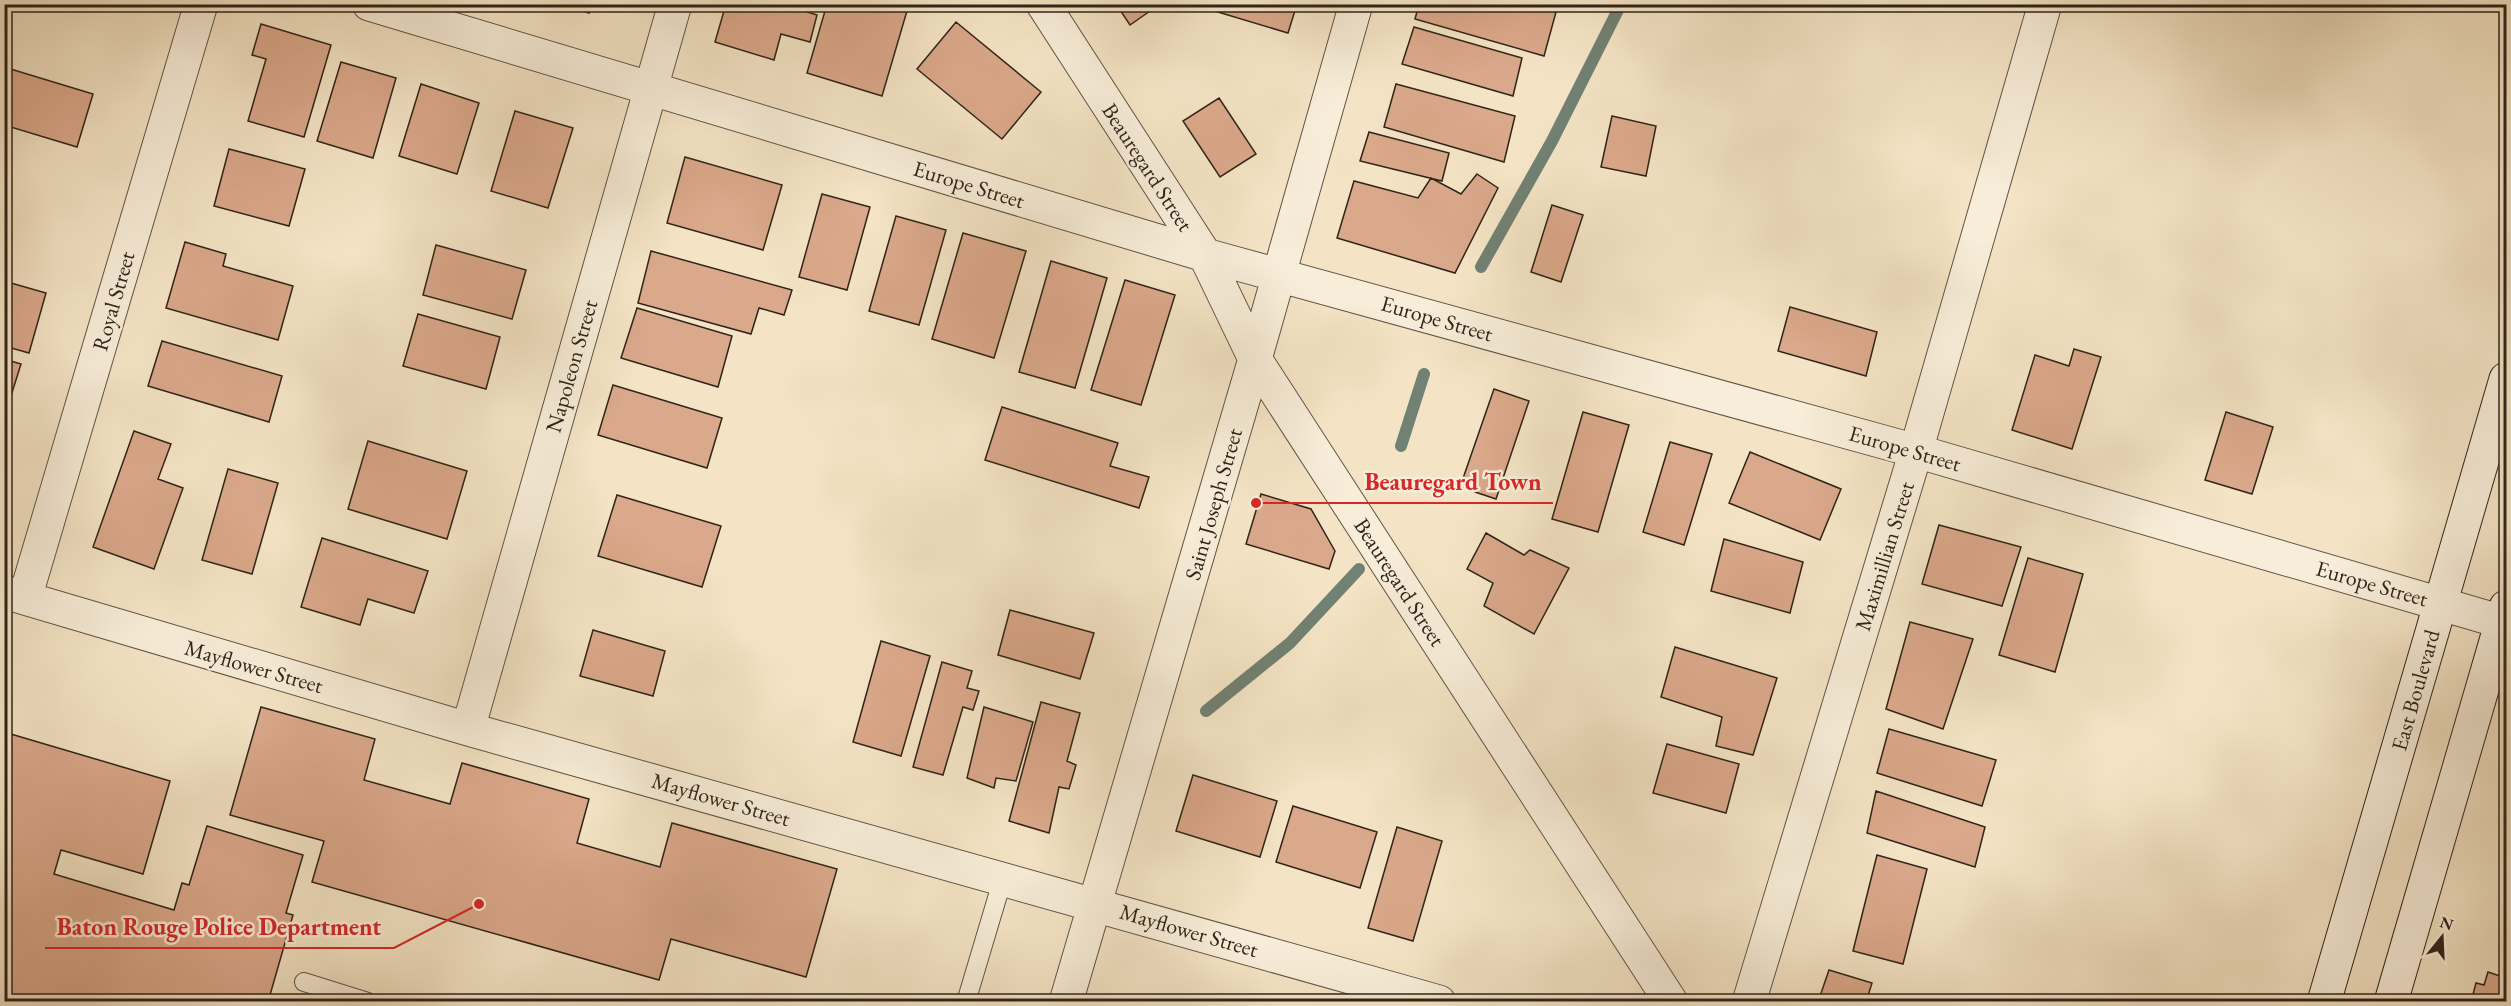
<svg xmlns="http://www.w3.org/2000/svg" width="2511" height="1006" font-family="'EB Garamond',serif">
<style>
.lines{fill:none;stroke-linecap:round;stroke-linejoin:round}
.stream{stroke:#718173;stroke-width:12}
.building{fill:#daa88a;stroke:#2f241a;stroke-width:1.5}
.service-casing{stroke:#605445;stroke-width:20}
.minor-casing{stroke:#605445;stroke-width:35}
.secondary-casing{stroke:#2f241a;stroke-width:35}
.service{stroke:#f8edd9;stroke-width:18}
.minor{stroke:#f8edd9;stroke-width:33}
.secondary{stroke:#f8edd9;stroke-width:33}
.labels{text-anchor:middle;stroke-width:5;stroke-linejoin:round;paint-order:stroke}
.street-label{font-size:22px;fill:#2f241a;stroke:#f8edd9}
.leader{fill:none;stroke:#d62828;stroke-width:2}
.callout-dot{fill:#d62828;stroke:#f8edd9;stroke-width:2}
.callout-label{font-size:24px;text-anchor:middle;font-weight:bold;fill:#d62828;stroke:#f8edd9;stroke-width:5;stroke-linejoin:round;paint-order:stroke}
</style>
<rect width="100%" height="100%" fill="#f4e4c5"/>
<filter id="stains"><feTurbulence type="fractalNoise" baseFrequency=".00333" numOctaves="4"/><feColorMatrix values="0 0 0 0 .2 0 0 0 0 .09 0 0 0 0 .02 0 0 0 .5 -.17"/></filter>
<radialGradient id="worn" r=".72"><stop offset=".6" stop-color="#630" stop-opacity="0"/><stop offset="1" stop-color="#630" stop-opacity=".3"/></radialGradient>
<g class="lines">
<path class="stream" d="M1481,267L1552,141L1621,4
M1401,446L1424,374
M1206,711L1290,643L1359,569"/>
</g>
<path class="building" d="M561,4H592L589,13Z
M726,4H783L817,15L810,42L781,34L774,60L715,42Z
M827,4H909L882,96L807,73Z
M1116,4H1160L1130,25Z
M1199,4H1297L1288,33L1198,6Z
M1419,4H1529L1556,12L1544,56L1415,19Z
M956,22L1041,92L1002,139L917,69Z
M261,24L331,45L304,137L248,121L266,59L252,55Z
M1414,27L1522,58L1513,96L1402,64Z
M341,62L396,78L373,158L317,141Z
M4,67L93,94L77,147L4,125Z
M421,84L479,103L457,174L399,156Z
M1396,84L1515,116L1504,162L1384,127Z
M1219,98L1256,154L1220,177L1183,121Z
M515,111L573,128L548,208L491,191Z
M1612,116L1656,126L1646,176L1601,167Z
M1369,132L1449,153L1442,181L1360,161Z
M229,149L305,169L289,226L214,206Z
M685,157L782,185L763,250L667,223Z
M1477,174L1498,188L1455,273L1337,238L1354,181L1418,198L1431,178L1461,194Z
M822,194L870,207L847,290L799,277Z
M1552,205L1583,215L1561,282L1531,272Z
M896,216L946,230L919,325L869,311Z
M963,233L1026,251L994,358L932,339Z
M185,242L226,254L223,266L293,286L278,340L166,308Z
M436,245L526,270L512,319L423,295Z
M651,251L792,290L784,315L759,308L751,334L638,303Z
M1051,261L1107,278L1075,388L1019,372Z
M1125,280L1175,295L1141,405L1091,390Z
M4,281L46,293L29,353L4,346Z
M1790,307L1877,332L1866,376L1778,351Z
M637,308L732,336L718,387L621,358Z
M418,314L500,337L486,389L403,366Z
M162,341L282,376L269,422L148,386Z
M2074,349L2101,357L2072,449L2012,430L2035,355L2069,366Z
M4,359L21,364L5,415H4Z
M613,385L722,418L707,468L598,435Z
M1494,389L1529,401L1496,499L1460,487Z
M1002,407L1118,443L1110,466L1149,477L1139,508L985,460Z
M1583,412L1629,425L1598,532L1552,519Z
M2226,412L2273,427L2252,494L2205,480Z
M134,431L171,444L158,479L183,488L154,569L93,547Z
M368,441L467,471L447,539L348,509Z
M1670,442L1712,454L1684,545L1643,532Z
M1750,452L1841,489L1820,540L1729,503Z
M228,469L278,483L252,574L202,560Z
M1261,494L1311,509L1335,551L1329,569L1246,544Z
M617,495L721,526L702,587L598,556Z
M1939,525L2021,547L2002,606L1922,584Z
M1486,533L1524,555L1530,550L1569,568L1534,634L1484,606L1493,583L1467,569Z
M322,538L428,571L414,613L368,599L360,625L301,607Z
M1724,539L1803,562L1790,613L1711,591Z
M2028,558L2083,574L2055,672L1999,655Z
M1010,610L1094,633L1080,679L998,655Z
M1910,622L1973,639L1943,729L1886,709Z
M593,630L665,651L653,696L580,676Z
M881,641L930,656L901,756L853,742Z
M1675,647L1777,678L1753,755L1716,746L1722,717L1661,697Z
M942,662L972,671L967,688L979,691L973,710L963,707L943,775L913,767Z
M1041,702L1080,713L1067,761L1076,765L1069,789L1059,787L1049,833L1009,821Z
M261,707L375,739L364,780L450,804L462,763L589,799L577,843L660,867L672,823L837,869L806,977L671,939L659,980L312,882L324,841L230,815Z
M984,707L1033,722L1016,781L996,778L994,788L967,778Z
M1889,729L1996,760L1982,806L1877,773Z
M4,732L170,781L143,874L61,850L54,874L174,910L182,883L189,885L207,826L303,855L286,913L293,915L268,1002H4Z
M1667,744L1739,764L1726,813L1653,793Z
M1193,775L1277,801L1260,857L1176,831Z
M1876,791L1985,827L1975,867L1867,833Z
M1293,806L1377,832L1360,888L1276,862Z
M1397,827L1442,841L1413,941L1368,928Z
M1877,855L1927,869L1903,964L1853,951Z
M1829,970L1872,983L1866,1002H1818Z
M2488,972L2506,978V1002H2471L2476,983L2484,985Z"/>
<g class="lines">
<defs>
<path id="service" d="M304,982L368,1002
M966,1002L1003,878"/>
<path id="minor" d="M369,4L1205,255L1916,451L2506,623
M1043,4L1205,255L1255,359L1671,1002
M4,592L468,729L1439,1002
M25,598L201,4
M468,729L675,4
M1066,1002L1255,359L1356,4
M1749,1002L1916,451L2045,4"/>
<path id="secondary" d="M2324,1002L2506,379
M2391,1002L2506,607"/>
</defs>
<use href="#service" class="service-casing"/>
<use href="#minor" class="minor-casing"/>
<use href="#secondary" class="secondary-casing"/>
<use href="#service" class="service"/>
<use href="#minor" class="minor"/>
<use href="#secondary" class="secondary"/>
</g>
<g class="labels">
<g class="street-label">
<text transform="translate(1148 167) rotate(57)" y="8">Beauregard Street</text>
<text transform="translate(969 184) rotate(17)" y="8">Europe Street</text>
<text transform="translate(113 301) rotate(-74)" y="8">Royal Street</text>
<text transform="translate(1437 318) rotate(16)" y="8">Europe Street</text>
<text transform="translate(571 366) rotate(-74)" y="8">Napoleon Street</text>
<text transform="translate(1905 448) rotate(16)" y="8">Europe Street</text>
<text transform="translate(1213 504) rotate(-74)" y="8">Saint Joseph Street</text>
<text transform="translate(1884 556) rotate(-73)" y="8">Maximillian Street</text>
<text transform="translate(1400 582) rotate(57)" y="8">Beauregard Street</text>
<text transform="translate(2372 583) rotate(16)" y="8">Europe Street</text>
<text transform="translate(254 666) rotate(16)" y="8">Mayflower Street</text>
<text transform="translate(2415 690) rotate(-74)" y="8">East Boulevard</text>
<text transform="translate(721 799) rotate(16)" y="8">Mayflower Street</text>
<text transform="translate(1189 930) rotate(16)" y="8">Mayflower Street</text>
</g>
</g>
<path class="leader" d="M1256 503L1352 503H1553M479 904L394 948H45"/>
<g class="callout-dot">
<circle cx="1256" cy="503" r="6"/>
<circle cx="479" cy="904" r="6"/>
</g>
<g class="callout-label">
<text x="1453" y="490">Beauregard Town</text>
<text x="219" y="935">Baton Rouge Police Department</text>
</g>
<rect width="2511" height="1006" fill="none" stroke="#f4e4c5" stroke-width="24"/>
<rect x="6" y="6" width="2499" height="994" fill="none" stroke="#2f241a" stroke-width="3"/>
<rect x="12" y="12" width="2487" height="982" fill="none" stroke="#2f241a" stroke-width="1.5"/>
<g transform="translate(2442 937) rotate(18)" stroke="#f8edd9" stroke-width="4.5" paint-order="stroke">
<path d="M0-4.5L10 22L0 15L-10 22Z" fill="#2f241a"/>
<text y="-9" font-size="16" font-weight="bold" text-anchor="middle" fill="#2f241a">N</text>
</g>
<rect width="100%" height="100%" filter="url(#stains)"/>
<rect width="100%" height="100%" fill="url(#worn)"/>
</svg>
